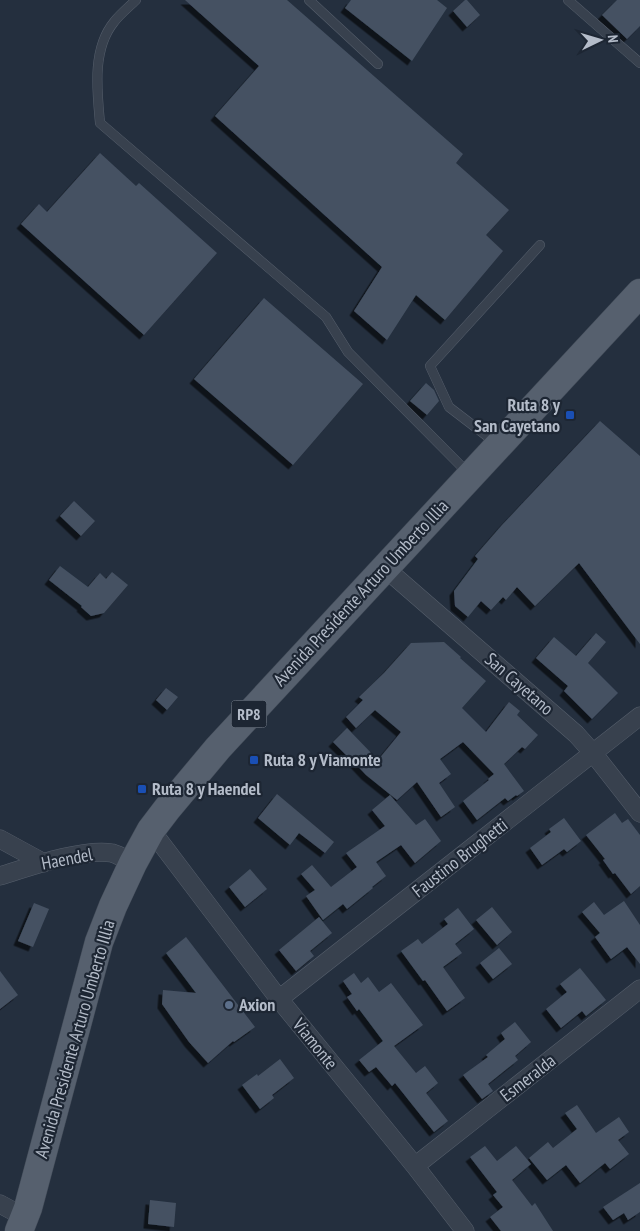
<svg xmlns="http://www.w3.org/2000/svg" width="640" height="1231" font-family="'PT Sans Narrow',sans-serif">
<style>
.building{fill:#455162;filter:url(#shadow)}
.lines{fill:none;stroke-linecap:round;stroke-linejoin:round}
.lane-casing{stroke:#565f6c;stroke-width:10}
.street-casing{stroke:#565f6c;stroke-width:19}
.primary-casing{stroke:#414a57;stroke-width:29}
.lane{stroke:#38414e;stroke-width:9}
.street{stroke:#38414e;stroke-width:18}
.primary{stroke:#56606e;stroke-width:28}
.transit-dot{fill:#1a4fb4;stroke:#1d2633;stroke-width:2}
.service-dot{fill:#5c6f8a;stroke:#1d2633;stroke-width:2}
.labels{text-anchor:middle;stroke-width:4.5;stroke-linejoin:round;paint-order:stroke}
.shield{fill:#1d2633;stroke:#878f9c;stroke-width:1}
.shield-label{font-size:16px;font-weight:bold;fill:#b4bcc9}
.poi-label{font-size:18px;font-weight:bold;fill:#b4bcc9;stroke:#1d2633;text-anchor:start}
.street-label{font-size:18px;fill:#b4bcc9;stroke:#1d2633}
</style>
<defs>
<filter id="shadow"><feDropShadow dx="-4.5" dy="4.5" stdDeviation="0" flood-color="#0009"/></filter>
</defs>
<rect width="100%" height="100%" fill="#242f3e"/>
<path class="building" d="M185,0H287L463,154L456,163L509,210L486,235L503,251L445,320L416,295L387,340L354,311L382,267L215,116L259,66Z
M351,0H437L447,8L412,61L345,8Z
M465,0H467L480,15L467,27L453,11Z
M617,0H640V26L627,39L602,15Z
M100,153L136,186L139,183L217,253L144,335L21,224L39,204L47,212Z
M264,298L363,384L293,465L194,379Z
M426,383L434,390L439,401L427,415L410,401Z
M600,421L640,456V644L579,563L535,606L517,587L506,600L503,597L491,610L481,601L468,617L455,606L454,591L478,559L475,556L502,525Z
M74,501L95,521L81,536L60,516Z
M60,566L88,587L100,573L106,579L112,572L128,585L104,613L91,616L81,607L82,606L49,580Z
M596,633L606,642L588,663L618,693L592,719L564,691L568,686L536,658L554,637L576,656Z
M444,642L461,657L460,658L486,681L462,708L486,732L509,702L520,711L517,715L538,735L525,749L522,747L504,764L524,791L517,796L516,795L508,801L505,798L477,820L463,801L489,780L488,779L494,774L463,742L440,759L451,774L439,783L455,807L441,817L417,782L397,800L366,775L351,759V760L333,742L347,728L378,760L401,732L375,710L356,728L346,717L363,700L359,697L384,673L411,643Z
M166,688L178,697L167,710L156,700Z
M277,794L334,842L325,853L299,833L290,845L258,818Z
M390,795L416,825L425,819L441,841L415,863L401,845L376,862L386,876L372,887L373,888L347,909L343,904L323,920L306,896L315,890L301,874L312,865L331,887L357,867L346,853L385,826L372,810Z
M615,813L622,823L628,819L640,835V886L631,894L615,873L613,874L603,860L605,859L586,835Z
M564,818L581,841L567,852L564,849L542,865L530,848L551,832L549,829Z
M250,869L267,889L245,907L229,887Z
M624,901L640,925V964L627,947L611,959L595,937L600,933L582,912L594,902L604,915Z
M34,903L49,909L33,947L18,941Z
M492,907L512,932L497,945L476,920Z
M458,908L474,929L455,944L462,953L443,967L465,998L447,1011L425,980L423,981L401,951L418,939L422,944L448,924L444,919Z
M319,917L332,933L310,951L314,956L296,971L279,950Z
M186,937L255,1027L234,1042L233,1041L208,1063L189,1042L162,1004L163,990L196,993L166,953Z
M499,948L512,964L493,979L480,963Z
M580,968L606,1000L586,1016L582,1011L561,1028L546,1009L567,992L560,984Z
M0,971L18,995L0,1009Z
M354,973L361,983L368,977L379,992L391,983L423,1025L394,1046L416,1073L425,1066L438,1083L426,1093L448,1121L434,1132L395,1083L392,1086L376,1067L369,1072L359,1060L383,1041L359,1009L357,1011L347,997L352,994L343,981Z
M515,1022L531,1042L515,1056L518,1060L488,1084L493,1091L482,1099L463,1075L488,1057L486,1055L505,1039L501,1033Z
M280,1059L294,1078L272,1095L274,1098L260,1109L242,1085L257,1074L258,1076Z
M577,1105L596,1133L619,1117L629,1132L618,1140L629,1154L610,1169L605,1163L580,1183L566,1165L547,1180L529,1158L548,1142L553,1148L577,1129L565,1113Z
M485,1146L497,1161L516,1146L531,1164L512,1180L532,1206L535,1203L553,1231H501L490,1217L503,1207L493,1195L497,1192L470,1157Z
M640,1183V1212L628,1220L624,1213L613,1220L603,1207Z
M150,1200L176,1203L174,1227L148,1224Z"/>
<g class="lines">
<defs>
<path id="lane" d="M136,0C129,7 120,14 114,22C92,49 97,90 100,123L326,317L348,352L468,473
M309,0L378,64
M568,0L640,63
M496,443L449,407L430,366L540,245"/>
<path id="street" d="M385,568L576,734L593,753L640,813
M151,830L279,999L415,1166L465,1231
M0,839L44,863
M0,876C29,867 83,848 112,853C119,855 127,860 133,863
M279,999L640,716
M415,1166L640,989
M0,1204L24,1217"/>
<path id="primary" d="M19,1231L28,1208L99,942L113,906L133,863L151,830L167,809L218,748L640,293"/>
</defs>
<use href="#lane" class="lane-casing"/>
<use href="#street" class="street-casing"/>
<use href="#primary" class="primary-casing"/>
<use href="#lane" class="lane"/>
<use href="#street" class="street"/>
<use href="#primary" class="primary"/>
</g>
<g class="transit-dot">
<rect x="565" y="410" width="10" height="10" rx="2.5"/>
<rect x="249" y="755" width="10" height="10" rx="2.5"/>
<rect x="137" y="784" width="10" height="10" rx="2.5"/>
</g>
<circle class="service-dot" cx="229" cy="1005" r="5"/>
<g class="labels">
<rect class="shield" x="231.5" y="700.5" width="35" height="27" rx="4"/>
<g class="shield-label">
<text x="249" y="720">RP8</text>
</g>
<g class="poi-label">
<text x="560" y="411" text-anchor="end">Ruta 8 y<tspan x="560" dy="21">San Cayetano</tspan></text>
<text x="264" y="766">Ruta 8 y Viamonte</text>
<text x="152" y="795">Ruta 8 y Haendel</text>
<text x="239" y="1011">Axion</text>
</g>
<g class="street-label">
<text transform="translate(361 593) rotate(-47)" y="6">Avenida Presidente Arturo Umberto Illia</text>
<text transform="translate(519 684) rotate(41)" y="6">San Cayetano</text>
<text transform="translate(460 858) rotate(-38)" y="6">Faustino Brughetti</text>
<text transform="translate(67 859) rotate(-11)" y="6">Haendel</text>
<text transform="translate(75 1039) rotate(-74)" y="6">Avenida Presidente Arturo Umberto Illia</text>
<text transform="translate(315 1044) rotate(51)" y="6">Viamonte</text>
<text transform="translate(528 1078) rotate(-38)" y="6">Esmeralda</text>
</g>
</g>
<g transform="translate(600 40) rotate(85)" stroke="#1d2633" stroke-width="4" paint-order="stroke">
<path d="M0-4L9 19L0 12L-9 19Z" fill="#b4bcc9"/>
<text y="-8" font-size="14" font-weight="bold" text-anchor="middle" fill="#b4bcc9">N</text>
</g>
</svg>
